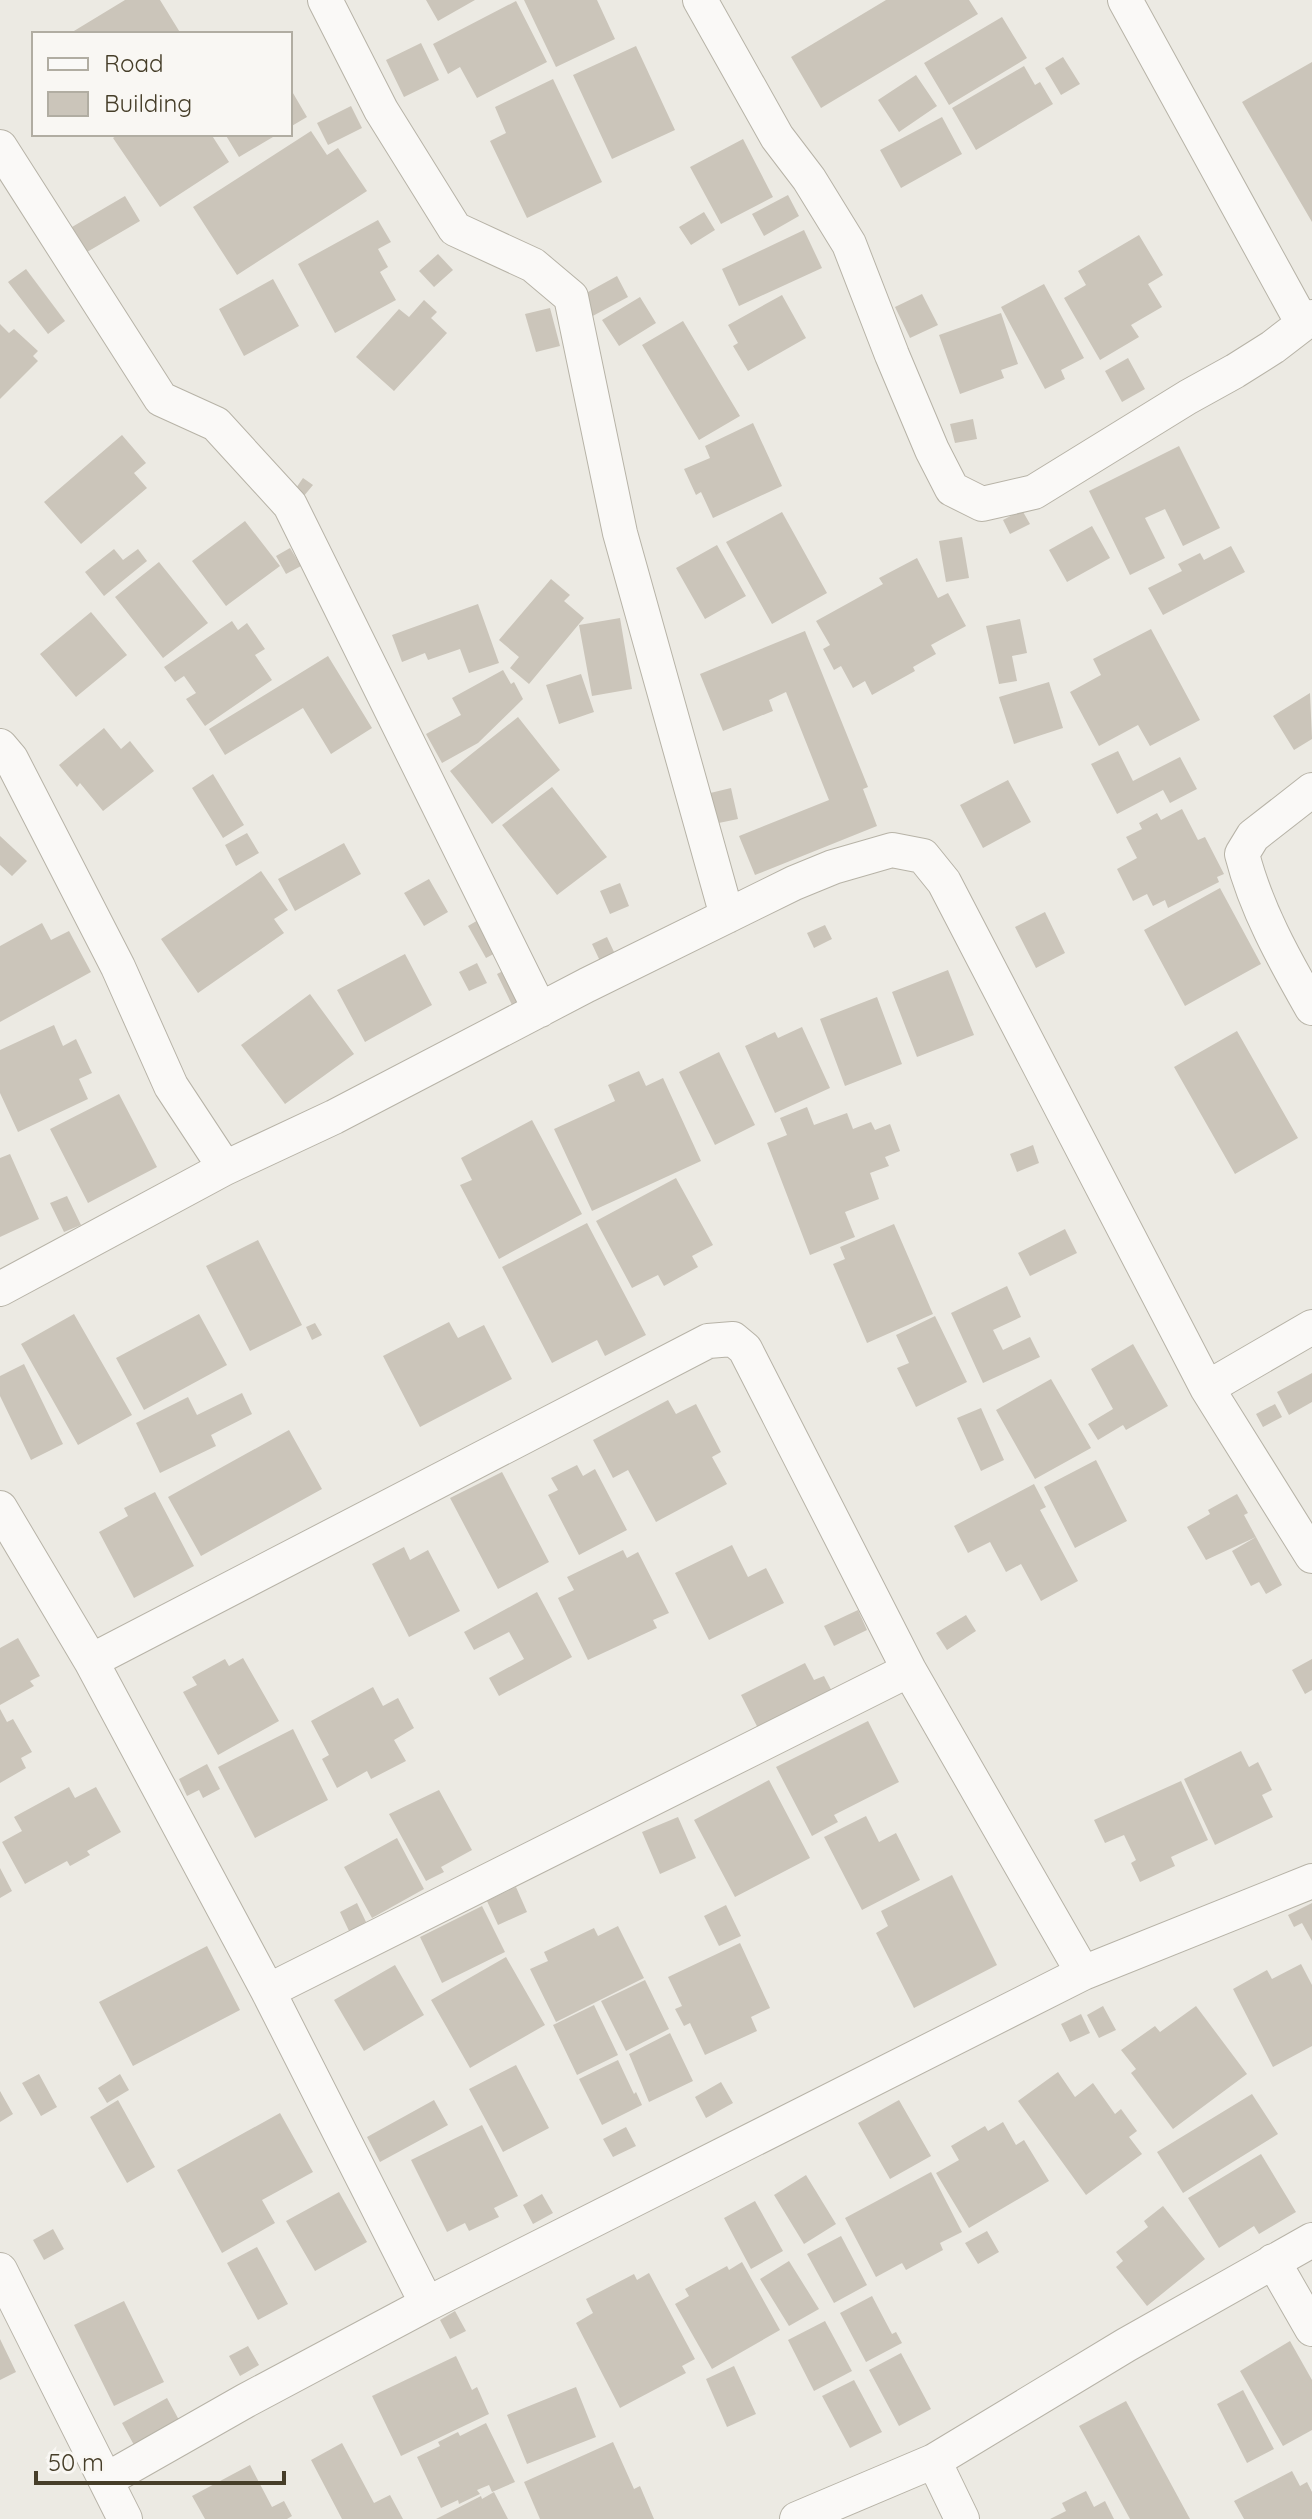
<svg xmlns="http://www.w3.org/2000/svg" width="1312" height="2519" font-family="Quicksand,sans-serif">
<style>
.building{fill:#cbc5ba}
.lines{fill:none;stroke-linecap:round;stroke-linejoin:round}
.minor-casing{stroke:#b7b3a7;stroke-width:36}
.minor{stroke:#faf9f7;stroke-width:34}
</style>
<rect width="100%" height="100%" fill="#eceae3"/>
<path class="building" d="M125,0H160L181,34H69Z
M426,0H475L438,21Z
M524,0H597L615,39L556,67Z
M886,0H969L978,14L821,108L791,57Z
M516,1L547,62L477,98L460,67L448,74L433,44Z
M1002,17L1027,58L949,105L924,63Z
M421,43L439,80L404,97L386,60Z
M636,46L675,130L612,159L573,75Z
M1063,57L1080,84L1061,95L1045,68Z
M1312,62V222L1242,102Z
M1024,66L1035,85L1040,82L1053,104L976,150L952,108Z
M916,75L937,106L899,132L878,100Z
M553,79L602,182L527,218L490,141L506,133L495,107Z
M290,88L307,117L290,127Z
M351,106L362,128L328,145L317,123Z
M942,117L962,154L901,188L880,150Z
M311,131L327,155L338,148L367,191L237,275L193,207Z
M119,134H211L229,162L160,207L113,138Z
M225,134H278L239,157Z
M743,139L773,197L721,224L690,167Z
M788,195L799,216L764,236L752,214Z
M125,196L140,221L87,252L72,227Z
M704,212L715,230L691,245L679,227Z
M378,220L391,242L378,249L388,267L380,272L396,300L335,333L298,264Z
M804,230L822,268L739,306L722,269Z
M1139,235L1163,275L1148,284L1162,307L1131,325L1139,337L1100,360L1064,298L1086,285L1078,271Z
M438,254L453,270L434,287L419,271Z
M26,269L65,321L48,334L8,282Z
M617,276L628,297L589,318L579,297Z
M273,279L299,326L244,356L219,309Z
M1044,284L1084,358L1061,370L1065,379L1045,389L1001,307Z
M922,294L938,325L910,338L895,307Z
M782,295L806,338L748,371L733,346L738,343L728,325Z
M640,297L656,323L619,346L602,320Z
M424,300L437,312L431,318L447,333L394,391L356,357L399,309L409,317Z
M550,308L560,346L536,352L525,314Z
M1001,313L1018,364L1001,370L1004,378L960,394L939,335Z
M683,321L740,416L699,440L642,345Z
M0,324L9,333L14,329L38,351L33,356L38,361L0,399Z
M1128,358L1145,389L1122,402L1105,371Z
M973,419L977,439L955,443L950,424Z
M753,423L782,486L713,518L701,492L696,495L684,469L710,458L705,446Z
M122,435L146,463L134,473L147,488L81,544L44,502Z
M1179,446L1220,528L1183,546L1165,509L1145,518L1165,558L1130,575L1089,491Z
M303,478L313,485L303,497L294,491Z
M1022,510L1030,524L1010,534L1003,520Z
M782,512L827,593L772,624L726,542Z
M245,521L280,566L226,606L192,561Z
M1092,526L1110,558L1067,582L1049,550Z
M962,537L969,578L946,582L939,541Z
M717,545L746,596L705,619L676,568Z
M1231,546L1245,572L1163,615L1148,588L1182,571L1178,564L1200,553L1204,560Z
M290,548L301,566L286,574L276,556Z
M114,549L123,560L138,549L147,561L104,596L85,572Z
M917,558L938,598L948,593L966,626L931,645L936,654L913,667L915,671L872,695L865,681L853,688L841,666L834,670L823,649L830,645L816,621L883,584L879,578Z
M159,562L208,623L163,658L115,597Z
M551,579L570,595L564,601L584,618L529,684L510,668L519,657L499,640Z
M478,604L499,663L469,673L460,649L428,660L425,653L402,662L392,635Z
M91,612L127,655L76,697L40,654Z
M620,618L632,689L592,696L579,625Z
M1020,619L1027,653L1012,656L1017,681L999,684L986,626Z
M232,621L238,630L247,623L265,649L255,655L272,680L205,726L186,699L196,693L184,676L175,682L164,667Z
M1151,629L1200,720L1150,746L1138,725L1099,746L1070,692L1101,675L1093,659Z
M805,631L868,787L863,789L877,826L755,875L739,836L829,800L786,692L769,700L773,711L723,731L700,674Z
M328,656L372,728L331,754L303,708L225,755L209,729Z
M503,670L511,684L514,682L523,699L478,743L442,763L426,734L461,715L452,698Z
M581,674L594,712L559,724L546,685Z
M1049,682L1063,728L1014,744L999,697Z
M1310,693L1312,739L1294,750L1273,716Z
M518,717L560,770L492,824L450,771Z
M104,728L121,749L130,741L154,771L103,811L80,783L77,787L59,765Z
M1118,751L1133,781L1180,757L1197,789L1170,803L1163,790L1117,814L1091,764Z
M213,774L244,825L223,838L192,788Z
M1008,780L1031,822L983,848L960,805Z
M552,787L607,857L557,895L502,825Z
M731,788L738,819L709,825L702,795Z
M1182,809L1198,840L1205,837L1224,874L1217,877L1219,882L1168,908L1165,900L1153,906L1147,894L1133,901L1117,869L1137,858L1126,837L1142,829L1139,823L1157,813L1161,820Z
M247,833L259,853L236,866L225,845Z
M0,836L27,861L12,876L0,865Z
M344,843L361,874L295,911L278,879Z
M261,871L288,910L274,919L284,933L198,993L161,939Z
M429,879L448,912L424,926L404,893Z
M620,883L629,906L610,914L600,891Z
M1220,888L1261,964L1185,1006L1144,930Z
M1045,912L1065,953L1036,968L1015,927Z
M485,916L503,949L486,958L468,926Z
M42,923L51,940L69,931L91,972L0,1022V946Z
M825,925L832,939L814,948L807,933Z
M607,937L615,954L600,961L592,944Z
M405,954L432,1005L365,1042L337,990Z
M477,963L487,983L469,991L459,972Z
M513,966L527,998L512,1005L497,974Z
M948,970L974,1035L917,1057L892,992Z
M310,994L354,1054L285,1104L241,1045Z
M877,997L902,1064L845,1086L820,1019Z
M54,1025L63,1046L76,1039L92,1073L79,1079L88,1099L18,1132L0,1093V1050Z
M802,1027L830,1088L775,1113L745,1046L775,1032L778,1038Z
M1237,1031L1298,1138L1235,1174L1174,1067Z
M719,1052L755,1125L715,1145L679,1072Z
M639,1071L646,1086L663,1078L701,1161L592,1211L554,1129L615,1101L608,1085Z
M119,1094L157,1167L88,1203L50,1129Z
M807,1107L814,1125L847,1113L853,1129L871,1122L875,1130L890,1124L900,1151L885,1157L889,1166L870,1173L879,1199L845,1212L855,1237L810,1255L767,1143L787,1135L780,1118Z
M532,1120L582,1214L499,1259L460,1185L472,1180L461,1158Z
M1033,1145L1039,1163L1017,1172L1010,1154Z
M10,1154L39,1219L0,1237V1158Z
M676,1178L713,1245L692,1256L698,1267L664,1286L658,1275L632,1288L596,1221Z
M67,1196L81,1225L64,1232L50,1203Z
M587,1223L646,1335L605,1356L597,1340L552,1363L502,1267Z
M894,1224L933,1314L867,1343L833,1264L845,1259L840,1247Z
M1065,1229L1077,1253L1030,1276L1018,1253Z
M258,1240L302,1325L250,1351L206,1266Z
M1007,1286L1021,1317L993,1330L1003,1350L1030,1337L1040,1357L983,1383L951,1313Z
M74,1314L132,1415L78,1445L21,1344Z
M199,1314L227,1365L144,1410L116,1358Z
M935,1316L967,1382L916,1407L897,1368L909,1363L896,1335Z
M449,1322L458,1338L484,1325L512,1379L420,1427L383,1356Z
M315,1323L322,1335L312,1340L306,1327Z
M1133,1344L1168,1406L1126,1430L1123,1425L1098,1440L1088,1424L1113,1409L1091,1369Z
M24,1364L63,1444L31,1460L0,1396V1376Z
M1312,1373V1402L1289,1415L1277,1392Z
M1051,1379L1091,1448L1035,1479L996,1410Z
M242,1393L252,1414L211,1435L216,1446L160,1473L136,1423L188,1397L197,1415Z
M668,1400L676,1414L696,1404L721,1452L712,1457L727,1484L656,1522L628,1470L613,1478L593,1440Z
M1275,1404L1282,1417L1263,1427L1256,1414Z
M981,1408L1004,1460L981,1471L957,1418Z
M289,1430L322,1489L201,1556L168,1497Z
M1096,1460L1127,1521L1075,1548L1044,1487Z
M577,1465L583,1476L595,1469L627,1530L579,1555L548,1495L558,1490L551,1478Z
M502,1472L549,1562L498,1589L450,1498Z
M1034,1484L1046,1507L1040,1510L1078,1581L1041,1601L1021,1564L1006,1572L990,1542L968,1553L954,1526Z
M155,1492L194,1566L134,1598L99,1532L128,1516L124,1508Z
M1237,1494L1248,1513L1244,1515L1256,1537L1206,1560L1187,1527L1210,1514L1208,1510Z
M1256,1537L1282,1585L1266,1594L1259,1582L1251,1586L1232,1551Z
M732,1545L748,1577L766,1568L784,1603L709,1640L675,1573Z
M404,1547L410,1560L428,1550L460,1611L409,1637L372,1564Z
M623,1550L627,1558L638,1552L669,1613L653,1620L657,1628L588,1660L558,1598L574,1590L567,1577Z
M537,1592L572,1657L499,1696L489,1678L524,1659L509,1632L474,1650L464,1632Z
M858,1610L867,1630L834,1646L824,1626Z
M966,1615L976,1631L947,1650L936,1633Z
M18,1638L40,1676L30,1681L34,1686L0,1705V1648Z
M243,1658L279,1721L218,1755L183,1692L197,1685L192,1677L225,1659L229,1666Z
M1312,1659V1690L1305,1694L1292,1670Z
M805,1663L814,1680L824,1676L836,1699L762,1736L741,1695Z
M373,1687L383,1706L398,1698L414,1728L394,1740L406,1761L371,1779L367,1771L337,1788L322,1759L329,1755L311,1721Z
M0,1709L7,1722L13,1719L32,1752L21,1758L26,1768L0,1783Z
M868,1721L899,1782L834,1815L838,1822L812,1836L776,1767Z
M293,1729L328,1800L255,1838L218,1767Z
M1241,1751L1249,1767L1258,1762L1272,1790L1262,1795L1273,1817L1215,1845L1184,1779Z
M207,1764L220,1789L203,1798L199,1790L187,1796L179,1779Z
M769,1780L810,1858L735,1897L694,1820Z
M1181,1781L1208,1840L1171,1857L1175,1866L1140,1882L1131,1863L1136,1860L1124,1835L1105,1843L1094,1820Z
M69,1787L75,1798L96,1787L121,1832L87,1851L90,1855L70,1866L67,1861L25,1884L2,1842L22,1831L14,1817Z
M439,1790L472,1850L441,1867L444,1872L426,1881L389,1814Z
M866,1816L879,1842L896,1833L920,1880L862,1910L824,1837Z
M678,1817L696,1858L660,1874L642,1832Z
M397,1838L424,1889L372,1918L344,1867Z
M0,1868L12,1891L0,1898Z
M952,1875L997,1965L914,2008L876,1933L888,1926L881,1911Z
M516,1887L527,1912L498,1925L487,1901Z
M357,1903L366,1922L349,1931L340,1912Z
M1312,1903V1941L1302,1923L1294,1927L1288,1915Z
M726,1905L741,1936L719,1946L704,1916Z
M482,1906L505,1952L442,1983L420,1937Z
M618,1926L644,1978L556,2022L530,1969L548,1961L544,1952L594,1928L598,1936Z
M740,1943L770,2008L751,2017L757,2031L705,2055L690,2023L684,2026L675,2009L682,2006L668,1977Z
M207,1946L240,2010L133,2066L99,2002Z
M506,1957L545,2025L470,2068L431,2000Z
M1301,1964L1312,1985V2046L1273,2067L1233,1989L1267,1970L1272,1979Z
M395,1965L424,2015L364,2051L334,2000Z
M645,1980L669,2029L626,2051L601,2001Z
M594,2005L618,2055L577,2075L553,2025Z
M1103,2006L1116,2030L1099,2038L1087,2015Z
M1196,2006L1247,2074L1173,2129L1131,2073L1136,2069L1121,2050L1155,2026L1160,2032Z
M1081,2014L1090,2033L1070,2042L1061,2024Z
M670,2033L693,2081L649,2102L629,2054Z
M618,2060L634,2094L636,2092L642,2105L602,2125L579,2079Z
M516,2065L549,2128L503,2152L469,2089Z
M1058,2072L1075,2097L1093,2083L1115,2114L1121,2109L1137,2131L1129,2137L1142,2154L1086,2195L1018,2101Z
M39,2074L57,2107L41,2116L22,2083Z
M120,2074L129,2090L107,2103L98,2088Z
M721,2082L733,2103L706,2118L695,2097Z
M0,2091L13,2114L0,2122Z
M1252,2094L1278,2134L1183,2193L1157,2152Z
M118,2100L155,2167L127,2183L90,2117Z
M434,2100L448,2125L380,2162L367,2137Z
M899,2100L931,2156L890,2179L858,2123Z
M280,2113L313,2172L262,2200L275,2223L222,2253L177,2170Z
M1003,2122L1016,2145L1024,2140L1049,2181L969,2228L936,2173L959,2160L951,2146L985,2126L988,2131Z
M482,2125L518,2196L494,2208L499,2217L469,2231L465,2223L447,2232L411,2160Z
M626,2127L636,2146L613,2157L603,2139Z
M1261,2154L1296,2212L1259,2234L1254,2226L1219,2248L1188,2198Z
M931,2172L962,2232L940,2243L943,2250L906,2270L902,2263L876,2277L845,2218Z
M806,2175L836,2224L804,2244L774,2195Z
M339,2192L367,2242L315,2271L286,2221Z
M542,2194L553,2213L533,2224L523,2205Z
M755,2201L783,2251L751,2269L724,2218Z
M1163,2206L1205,2259L1147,2306L1116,2267L1123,2261L1116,2252L1148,2227L1144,2221Z
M53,2229L64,2249L44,2260L33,2240Z
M987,2231L999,2252L978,2264L965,2243Z
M841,2236L867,2285L834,2303L807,2254Z
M257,2247L288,2304L258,2320L227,2263Z
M789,2261L819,2309L789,2326L760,2279Z
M742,2262L780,2330L712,2369L675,2304L689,2296L685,2289L727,2266L729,2270Z
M649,2273L695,2359L682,2366L686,2373L620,2408L576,2323L593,2313L586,2299L634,2274L637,2280Z
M872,2296L892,2334L896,2332L902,2343L866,2362L840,2313Z
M124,2301L164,2382L114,2406L74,2325Z
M455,2311L466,2331L450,2339L440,2320Z
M825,2321L852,2371L814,2391L788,2340Z
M0,2339L16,2372L0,2380Z
M1290,2341L1312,2380V2430L1283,2446L1240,2371Z
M248,2346L259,2365L240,2376L229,2356Z
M901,2353L931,2409L899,2426L869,2370Z
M456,2356L472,2390L477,2387L489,2414L401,2456L372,2396Z
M734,2366L756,2414L727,2427L706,2379Z
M854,2380L882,2432L850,2448L822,2396Z
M576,2387L596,2437L527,2464L507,2415Z
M1243,2390L1274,2449L1247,2463L1217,2404Z
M167,2398L179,2420L134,2445L122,2423Z
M1126,2401L1190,2519H1130L1079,2426Z
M486,2423L515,2482L492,2492L489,2485L477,2490L480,2494L459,2504L458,2500L441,2508L417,2457L440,2446L438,2442L458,2432L460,2436Z
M613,2442L634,2489L640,2486L654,2519H540L524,2482Z
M342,2443L374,2503L390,2495L403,2519H342L311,2460Z
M250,2465L272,2507L284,2501L292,2516L287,2519H205L192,2496Z
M1292,2471L1300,2486L1307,2482L1312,2492V2519H1244L1234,2501Z
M1086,2491L1094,2507L1105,2501L1114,2519H1050L1066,2511L1062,2503Z
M494,2492L508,2519H436L481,2496L482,2499Z"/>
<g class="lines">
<defs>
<path id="minor" d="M325,0L381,110L455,229L533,265L571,297L620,533L727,916
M700,0L777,137L809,179L849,244L892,355L932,450L952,489L982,504L1034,492L1188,397L1235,371L1273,347L1312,317
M1125,0L1302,322
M0,147L161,399L216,424L290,505L540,1010
M0,746L11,759L118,967L171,1086L225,1168
M1312,790L1253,836L1242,854C1256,909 1284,959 1312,1008
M0,1289L225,1168L334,1117L587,985L794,883L833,867L892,850L923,856L944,882L1207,1388L1312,1556
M1207,1388L1312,1327
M0,1508L91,1661L268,1991L427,2304
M91,1661L708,1341L733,1339L745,1349L909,1670L1083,1973
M268,1991L909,1670
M1273,2261L1312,2329
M0,2270L125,2519
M934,2461L962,2519
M106,2480L245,2401L427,2304L1083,1973L1312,1881
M797,2519L934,2461L1126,2345L1312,2240"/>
</defs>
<use href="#minor" class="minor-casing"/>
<use href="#minor" class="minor"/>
</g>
<rect x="32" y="32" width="260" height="104" fill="#f9f7f3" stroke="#b1ada2" stroke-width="2"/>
<rect x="48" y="58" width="40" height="12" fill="#faf9f7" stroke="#b1ada2" stroke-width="2"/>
<text x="104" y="72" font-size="24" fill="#463e29">Road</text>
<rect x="48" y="92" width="40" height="24" fill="#cbc5ba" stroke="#b1ada2" stroke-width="2"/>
<text x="104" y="112" font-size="24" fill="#463e29">Building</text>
<path d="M36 2471v12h248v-12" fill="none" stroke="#463e29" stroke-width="4"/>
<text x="48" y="2471" font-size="24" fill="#463e29" stroke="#f9f7f3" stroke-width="6" paint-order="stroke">50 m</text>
</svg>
